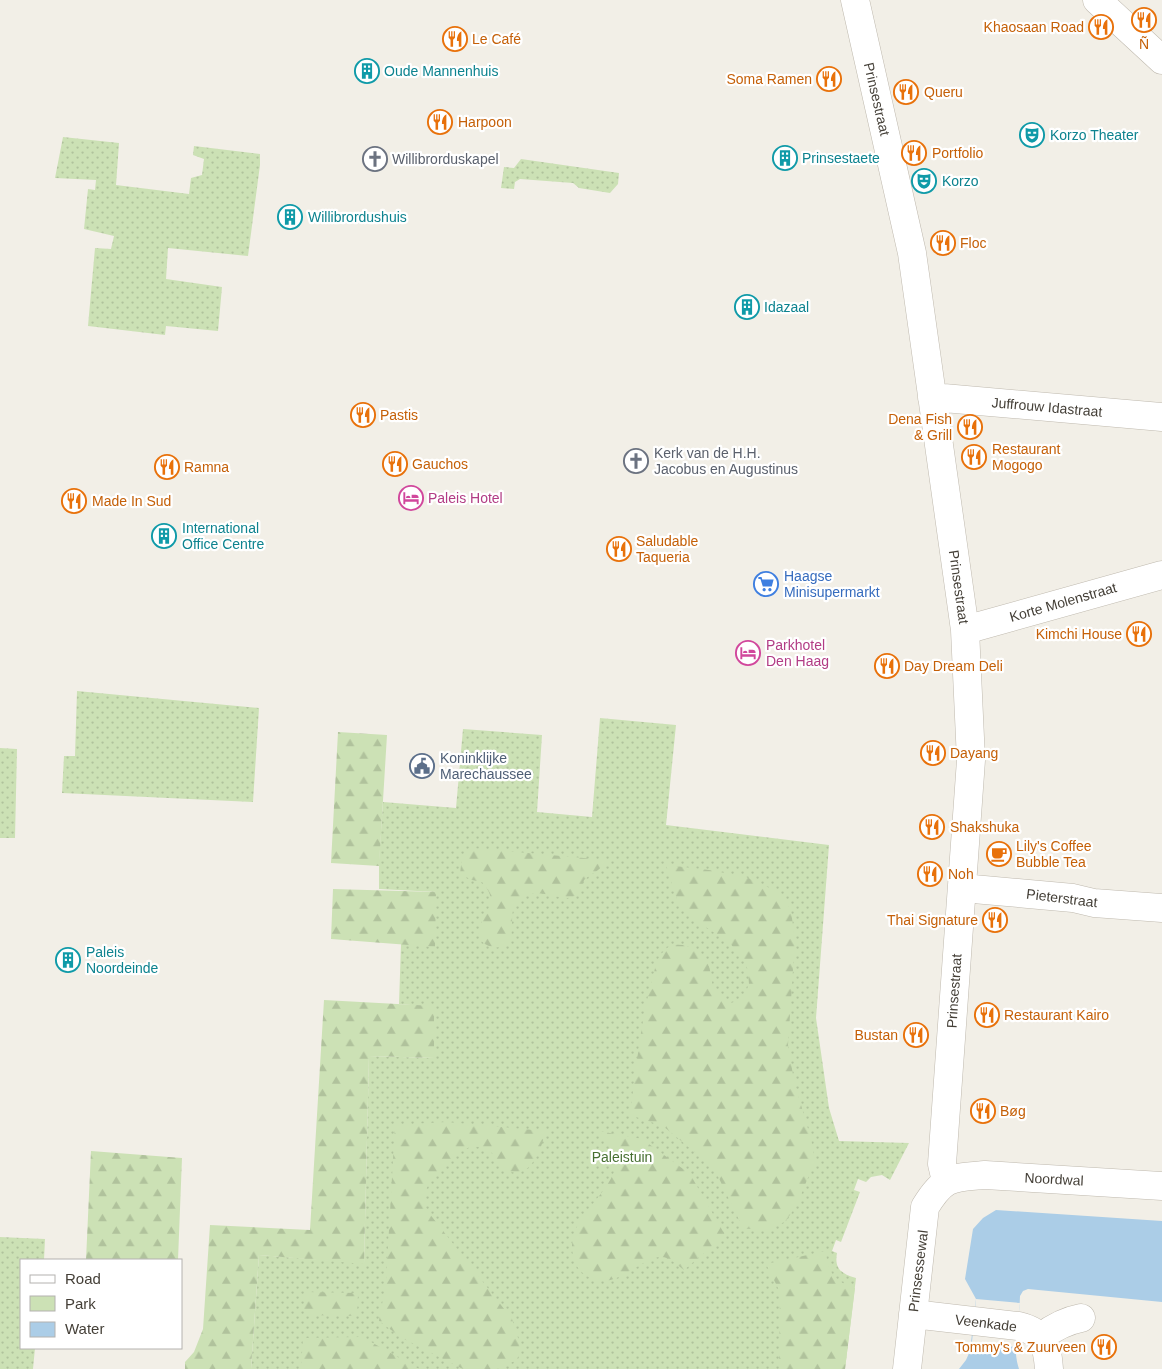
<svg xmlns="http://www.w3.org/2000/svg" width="1162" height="1369" font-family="Helvetica,sans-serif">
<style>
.green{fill:url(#green-dots)}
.forest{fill:url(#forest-firs)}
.water{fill:#abcde7}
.pier{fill:#f2efe7}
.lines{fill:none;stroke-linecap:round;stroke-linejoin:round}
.street-casing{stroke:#bfb9ae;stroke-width:29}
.street{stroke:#fff;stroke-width:28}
.labels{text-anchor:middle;stroke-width:4.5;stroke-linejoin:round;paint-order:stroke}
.food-label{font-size:14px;fill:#c56008;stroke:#fff;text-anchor:start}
.culture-label{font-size:14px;fill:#0d838f;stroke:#fff;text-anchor:start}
.street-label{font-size:14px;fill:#443f37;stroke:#fff}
.worship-label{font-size:14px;fill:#5b616d;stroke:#fff;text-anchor:start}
.hotel-label{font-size:14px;fill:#b23c85;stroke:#fff;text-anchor:start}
.shop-label{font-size:14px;fill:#366cbe;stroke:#fff;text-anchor:start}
.service-label{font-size:14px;fill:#4e5e75;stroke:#fff;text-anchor:start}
.park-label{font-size:14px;fill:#476f31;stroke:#fff}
</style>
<defs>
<pattern id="green-dots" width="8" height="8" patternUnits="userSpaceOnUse" patternTransform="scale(1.25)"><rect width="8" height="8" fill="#cce1b5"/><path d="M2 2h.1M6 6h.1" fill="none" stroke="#b0c29c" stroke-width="1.8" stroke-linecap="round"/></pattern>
<pattern id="forest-firs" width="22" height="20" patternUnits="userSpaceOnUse" patternTransform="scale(1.25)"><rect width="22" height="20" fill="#cce1b5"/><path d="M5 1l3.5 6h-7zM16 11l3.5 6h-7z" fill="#b0c29c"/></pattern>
</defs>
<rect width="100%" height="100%" fill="#f2efe7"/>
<path class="green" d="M63,137L119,143L116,185L189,194L191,178L202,175L204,159L193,155L194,146L260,154V165L248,256L168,248L166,279L222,287L218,331L166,326L165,335L88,326L95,248L111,249L114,236L84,229L88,189L95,190L96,180L55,178Z
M521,159L619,173L618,184L610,193L579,188L573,183L520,179L515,182L514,189L501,188L504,167L514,168Z
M77,691L259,708L253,802L62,793L64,756H75Z
M600,718L676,725L666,825L829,845L816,1018L829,1108L839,1141L909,1143L890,1180L882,1175L871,1177L866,1182L858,1179L854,1190L860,1192L841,1242L836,1240L832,1251L837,1253C834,1269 842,1274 856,1278L845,1369H251L259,1255L364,1263L369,1056L434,1058V1007L399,1004L401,944L436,892L379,889V860L383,802L456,808L463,729L542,735L537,812L592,817Z
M0,748L17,749L15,838H0Z
M0,1237L45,1239L44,1260H21V1348H35L33,1369H0Z"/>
<path class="forest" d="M338,732L387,735L379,866L331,863Z
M472,848L606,860C601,871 593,872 584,880C575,920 543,877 518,901C505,912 521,942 500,947C495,948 490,947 485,944C468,932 491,913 491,899C490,892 486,887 482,882L472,880L460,874L462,857L467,849Z
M666,865L709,870L746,877L774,890L785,900L791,911L795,940L788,1045L794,1081L811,1139L815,1161L797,1204L786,1221L767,1231L743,1228L714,1168L663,1126L630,1115C636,1070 640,1024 652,980C655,970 656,959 663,952C671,942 684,944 694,949C718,963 706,982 718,995C721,998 726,1000 731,1003L739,1000L745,994L749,984L748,971L745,962L729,942L693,919L678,903Z
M333,889L436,892L435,947L331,939Z
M324,1000L434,1006V1058L369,1056L364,1264L259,1255L251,1369H185V1362L194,1352L203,1329L210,1225L310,1230Z
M446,1122L545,1131C543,1146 531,1180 509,1171C494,1164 496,1144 472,1147C457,1148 427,1181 424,1195C423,1202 425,1207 429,1213L512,1319L519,1341L520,1350L517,1360L497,1369H463L402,1338L379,1321L386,1282L395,1125Z
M599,1131L642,1139L690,1174L725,1235L684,1270C677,1265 670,1257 661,1257C640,1257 614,1294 587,1276C579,1271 575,1265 573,1255C568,1234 583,1215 596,1200C605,1189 619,1171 616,1156C615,1146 605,1138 599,1131Z
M91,1151L182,1158L178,1260H86Z
M826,1251C827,1272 835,1282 855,1288L845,1369H779L780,1292L766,1264Z
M304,1292L358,1293L357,1316L304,1315Z
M360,1337L364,1338L419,1369H301L303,1338Z"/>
<path class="water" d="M996,1210L1162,1221V1302L1028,1289L1023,1291L1020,1296C1020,1321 1011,1345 1019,1369H959L966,1360L970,1351L976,1299L965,1279L973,1229L983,1218Z"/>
<path class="pier" d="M976,1299L1020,1303L1015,1347L972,1342Z"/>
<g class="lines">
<defs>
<path id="street" d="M855,0L912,253L965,630L971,760L942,1164L946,1181
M1097,0L1162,60
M932,397L1162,417
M965,630L1162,575
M962,888L1073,898L1094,903L1162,908
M913,1314L1018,1326C1044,1332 1047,1344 1049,1369
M1041,1337C1054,1327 1065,1321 1081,1318
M907,1369L925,1207C944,1176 951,1178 985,1175L1162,1186"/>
</defs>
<use href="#street" class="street-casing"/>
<use href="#street" class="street"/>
</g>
<defs>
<symbol id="restaurant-ring" viewBox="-11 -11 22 22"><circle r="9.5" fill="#fff" stroke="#e8710a" stroke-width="1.5"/><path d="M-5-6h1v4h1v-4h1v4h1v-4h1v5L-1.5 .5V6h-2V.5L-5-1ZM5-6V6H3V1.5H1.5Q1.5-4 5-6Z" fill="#e8710a"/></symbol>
<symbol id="building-ring" viewBox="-11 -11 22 22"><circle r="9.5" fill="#fff" stroke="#0f9aa8" stroke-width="1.5"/><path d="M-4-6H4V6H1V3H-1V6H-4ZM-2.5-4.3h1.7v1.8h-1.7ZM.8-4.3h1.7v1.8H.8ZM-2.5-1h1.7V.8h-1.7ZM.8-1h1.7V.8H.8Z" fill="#0f9aa8"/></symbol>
<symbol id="theatre-ring" viewBox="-11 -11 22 22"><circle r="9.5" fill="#fff" stroke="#0f9aa8" stroke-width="1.5"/><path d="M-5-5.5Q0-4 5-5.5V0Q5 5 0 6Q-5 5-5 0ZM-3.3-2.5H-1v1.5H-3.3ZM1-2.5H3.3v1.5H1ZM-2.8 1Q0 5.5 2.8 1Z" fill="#0f9aa8"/></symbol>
<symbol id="church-ring" viewBox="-11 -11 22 22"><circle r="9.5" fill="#fff" stroke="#6b7280" stroke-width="1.5"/><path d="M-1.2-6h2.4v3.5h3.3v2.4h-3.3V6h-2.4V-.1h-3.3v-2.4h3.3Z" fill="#6b7280"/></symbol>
<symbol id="hotel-ring" viewBox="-11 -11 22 22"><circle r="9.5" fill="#fff" stroke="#d1479c" stroke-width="1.5"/><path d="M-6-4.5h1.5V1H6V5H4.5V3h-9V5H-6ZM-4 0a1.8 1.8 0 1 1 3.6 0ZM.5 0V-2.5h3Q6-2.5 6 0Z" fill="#d1479c"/></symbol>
<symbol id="supermarket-ring" viewBox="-11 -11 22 22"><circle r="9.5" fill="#fff" stroke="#3f7fe0" stroke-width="1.5"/><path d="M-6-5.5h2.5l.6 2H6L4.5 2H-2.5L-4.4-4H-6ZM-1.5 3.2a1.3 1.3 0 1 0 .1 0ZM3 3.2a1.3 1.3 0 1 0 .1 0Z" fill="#3f7fe0"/></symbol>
<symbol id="civic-ring" viewBox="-11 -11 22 22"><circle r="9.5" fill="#fff" stroke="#5c6f8a" stroke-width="1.5"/><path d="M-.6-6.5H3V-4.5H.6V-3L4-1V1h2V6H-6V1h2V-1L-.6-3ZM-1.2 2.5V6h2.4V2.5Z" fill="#5c6f8a"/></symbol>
<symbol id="cafe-ring" viewBox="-11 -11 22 22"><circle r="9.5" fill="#fff" stroke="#e8710a" stroke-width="1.5"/><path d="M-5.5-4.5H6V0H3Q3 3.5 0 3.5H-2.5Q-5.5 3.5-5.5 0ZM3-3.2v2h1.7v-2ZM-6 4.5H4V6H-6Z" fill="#e8710a"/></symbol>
</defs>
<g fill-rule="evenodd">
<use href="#restaurant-ring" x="1130" y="6" width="28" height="28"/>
<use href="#restaurant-ring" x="1087" y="13" width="28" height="28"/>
<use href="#restaurant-ring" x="441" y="25" width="28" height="28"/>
<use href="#building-ring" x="353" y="57" width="28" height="28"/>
<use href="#restaurant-ring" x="815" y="65" width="28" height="28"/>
<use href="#restaurant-ring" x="892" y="78" width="28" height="28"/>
<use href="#restaurant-ring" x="426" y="108" width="28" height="28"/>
<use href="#theatre-ring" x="1018" y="121" width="28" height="28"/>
<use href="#restaurant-ring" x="900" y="139" width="28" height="28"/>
<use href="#building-ring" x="771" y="144" width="28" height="28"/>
<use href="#church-ring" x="361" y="145" width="28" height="28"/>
<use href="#theatre-ring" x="910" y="167" width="28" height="28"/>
<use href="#building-ring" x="276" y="203" width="28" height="28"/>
<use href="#restaurant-ring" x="929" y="229" width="28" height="28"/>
<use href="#building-ring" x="733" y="293" width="28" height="28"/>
<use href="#restaurant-ring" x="349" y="401" width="28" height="28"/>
<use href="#restaurant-ring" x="956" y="413" width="28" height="28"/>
<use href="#restaurant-ring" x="960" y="443" width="28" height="28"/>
<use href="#church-ring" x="622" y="447" width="28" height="28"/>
<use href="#restaurant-ring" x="381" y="450" width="28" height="28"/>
<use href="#restaurant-ring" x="153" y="453" width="28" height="28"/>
<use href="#hotel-ring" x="397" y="484" width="28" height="28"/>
<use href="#restaurant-ring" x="60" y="487" width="28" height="28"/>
<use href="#building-ring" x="150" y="522" width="28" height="28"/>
<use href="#restaurant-ring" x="605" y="535" width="28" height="28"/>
<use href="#supermarket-ring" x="752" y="570" width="28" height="28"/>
<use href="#restaurant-ring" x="1125" y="620" width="28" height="28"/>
<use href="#hotel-ring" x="734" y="639" width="28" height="28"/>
<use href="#restaurant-ring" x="873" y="652" width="28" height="28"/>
<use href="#restaurant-ring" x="919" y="739" width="28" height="28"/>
<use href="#civic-ring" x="408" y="752" width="28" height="28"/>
<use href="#restaurant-ring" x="918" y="813" width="28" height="28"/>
<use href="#cafe-ring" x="985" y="840" width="28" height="28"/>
<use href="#restaurant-ring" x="916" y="860" width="28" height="28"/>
<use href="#restaurant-ring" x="981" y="906" width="28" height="28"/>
<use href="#building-ring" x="54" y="946" width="28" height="28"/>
<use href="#restaurant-ring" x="973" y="1001" width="28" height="28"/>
<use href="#restaurant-ring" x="902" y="1021" width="28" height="28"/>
<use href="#restaurant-ring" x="969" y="1097" width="28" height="28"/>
<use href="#restaurant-ring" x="1090" y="1333" width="28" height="28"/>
</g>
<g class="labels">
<g class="food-label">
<text x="1084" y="32" text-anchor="end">Khaosaan Road</text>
<text x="472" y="44">Le Café</text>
<text x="1144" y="49" text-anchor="middle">Ñ</text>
<text x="812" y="84" text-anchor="end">Soma Ramen</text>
<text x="924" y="97">Queru</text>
<text x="458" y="127">Harpoon</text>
<text x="932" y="158">Portfolio</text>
<text x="960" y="248">Floc</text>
<text x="380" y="420">Pastis</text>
<text x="952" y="424" text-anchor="end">Dena Fish<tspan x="952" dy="16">&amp; Grill</tspan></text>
<text x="992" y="454">Restaurant<tspan x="992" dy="16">Mogogo</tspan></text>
<text x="412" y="469">Gauchos</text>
<text x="184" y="472">Ramna</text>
<text x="92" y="506">Made In Sud</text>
<text x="636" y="546">Saludable<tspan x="636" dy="16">Taqueria</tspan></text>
<text x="1122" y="639" text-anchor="end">Kimchi House</text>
<text x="904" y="671">Day Dream Deli</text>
<text x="950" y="758">Dayang</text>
<text x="950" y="832">Shakshuka</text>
<text x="1016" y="851">Lily's Coffee<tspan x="1016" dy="16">Bubble Tea</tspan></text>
<text x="948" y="879">Noh</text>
<text x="978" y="925" text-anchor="end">Thai Signature</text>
<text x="1004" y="1020">Restaurant Kairo</text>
<text x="898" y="1040" text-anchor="end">Bustan</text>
<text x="1000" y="1116">Bøg</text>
<text x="1086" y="1352" text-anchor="end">Tommy's &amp; Zuurveen</text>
</g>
<g class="culture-label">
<text x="384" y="76">Oude Mannenhuis</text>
<text x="1050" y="140">Korzo Theater</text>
<text x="802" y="163">Prinsestaete</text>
<text x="942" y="186">Korzo</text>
<text x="308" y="222">Willibrordushuis</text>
<text x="764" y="312">Idazaal</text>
<text x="182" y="533">International<tspan x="182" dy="16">Office Centre</tspan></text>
<text x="86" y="957">Paleis<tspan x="86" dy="16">Noordeinde</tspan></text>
</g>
<g class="street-label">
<text transform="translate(877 99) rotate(77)" y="5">Prinsestraat</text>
<text transform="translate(1047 407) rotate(5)" y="5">Juffrouw Idastraat</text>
<text transform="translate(959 587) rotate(82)" y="5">Prinsestraat</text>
<text transform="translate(1063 602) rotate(-16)" y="5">Korte Molenstraat</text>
<text transform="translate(1062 898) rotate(7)" y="5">Pieterstraat</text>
<text transform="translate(954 991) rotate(-86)" y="5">Prinsestraat</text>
<text transform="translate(1054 1179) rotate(3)" y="5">Noordwal</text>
<text transform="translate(918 1271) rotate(-83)" y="5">Prinsessewal</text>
<text transform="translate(986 1323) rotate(7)" y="5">Veenkade</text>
</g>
<g class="worship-label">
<text x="392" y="164">Willibrorduskapel</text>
<text x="654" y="458">Kerk van de H.H.<tspan x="654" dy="16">Jacobus en Augustinus</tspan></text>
</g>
<g class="hotel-label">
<text x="428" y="503">Paleis Hotel</text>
<text x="766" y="650">Parkhotel<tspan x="766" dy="16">Den Haag</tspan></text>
</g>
<g class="shop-label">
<text x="784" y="581">Haagse<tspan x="784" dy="16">Minisupermarkt</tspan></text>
</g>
<g class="service-label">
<text x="440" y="763">Koninklijke<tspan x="440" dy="16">Marechaussee</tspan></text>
</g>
<g class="park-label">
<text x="622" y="1162">Paleistuin</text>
</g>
</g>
<rect x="20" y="1259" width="162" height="90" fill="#ffffff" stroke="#b4b2af"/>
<rect x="30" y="1275" width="25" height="8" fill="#ffffff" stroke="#b4b2af"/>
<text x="65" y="1284" font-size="15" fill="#443f37">Road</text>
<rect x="30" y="1296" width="25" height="15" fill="#cce1b5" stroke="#b4b2af"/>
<text x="65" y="1309" font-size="15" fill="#443f37">Park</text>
<rect x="30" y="1322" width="25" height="15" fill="#abcde7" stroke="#b4b2af"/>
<text x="65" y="1334" font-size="15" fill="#443f37">Water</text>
</svg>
